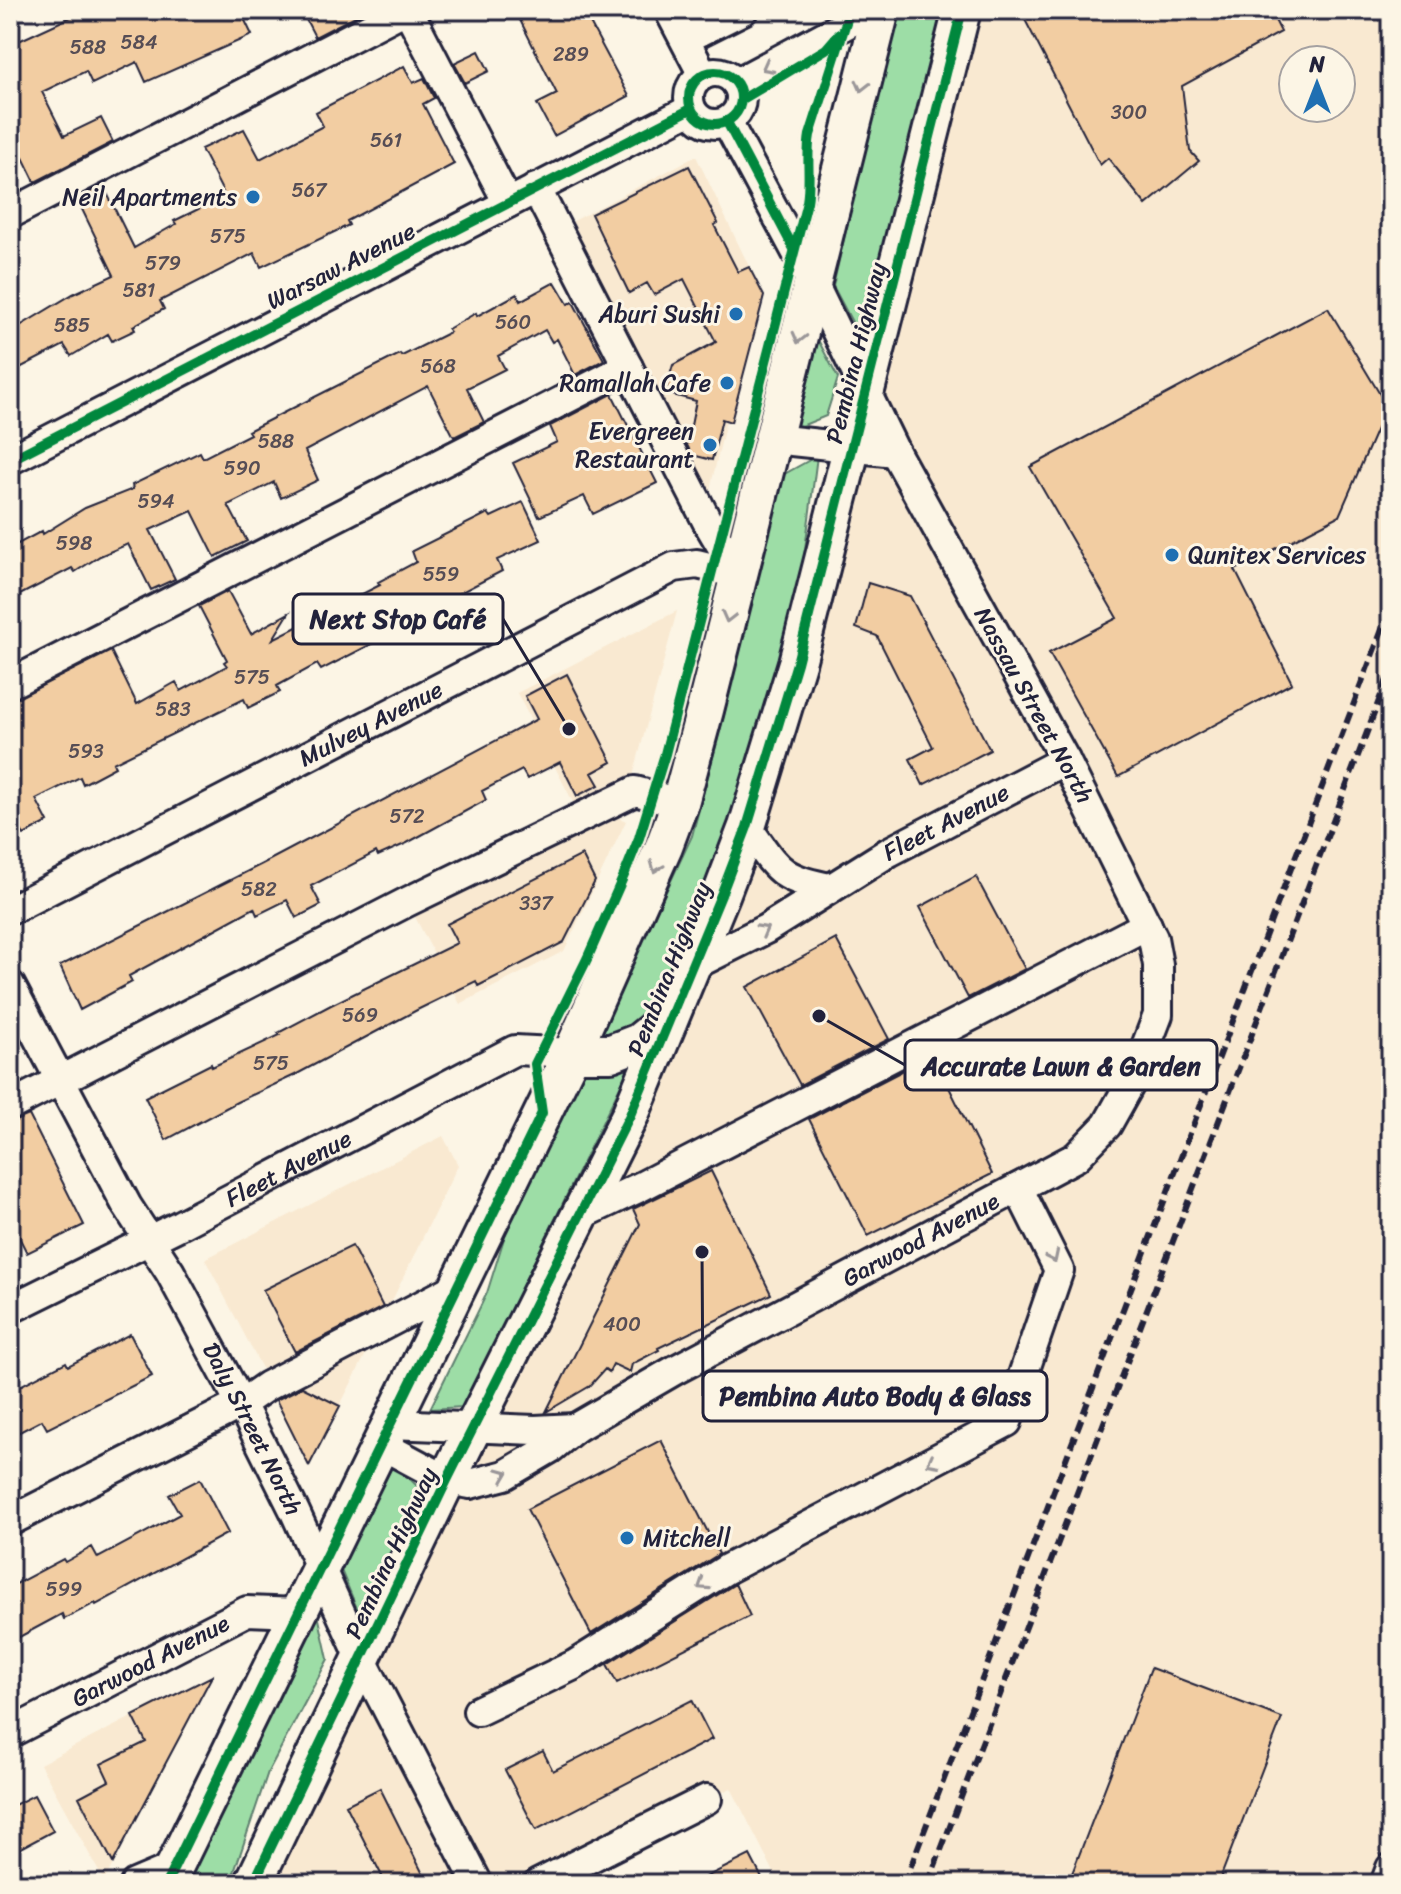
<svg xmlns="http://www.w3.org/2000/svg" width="1401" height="1894" font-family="Sriracha,sans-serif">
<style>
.built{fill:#f9e9d1;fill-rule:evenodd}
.green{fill:#9ddda6;stroke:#608070;stroke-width:2}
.building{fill:#f2cda2;stroke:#22223b;stroke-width:2}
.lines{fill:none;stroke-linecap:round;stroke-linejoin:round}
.minor-casing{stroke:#22223b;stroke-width:34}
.major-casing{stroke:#22223b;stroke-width:42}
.minor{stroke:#fcf5e5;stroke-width:28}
.major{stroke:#fcf5e5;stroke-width:36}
.rail{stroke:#22223b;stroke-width:6;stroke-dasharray:12 6;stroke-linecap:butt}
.cycleway-casing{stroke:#fcf5e5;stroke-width:15}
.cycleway{stroke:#00873e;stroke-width:10}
.oneway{stroke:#9a9698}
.poi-dot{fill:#1f6fb2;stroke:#fcf5e5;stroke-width:3}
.labels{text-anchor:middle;stroke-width:6;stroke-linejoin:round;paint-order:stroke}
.number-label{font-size:20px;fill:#564d55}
.poi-label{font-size:24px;fill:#22223b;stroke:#fcf5e5;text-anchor:end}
.street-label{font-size:24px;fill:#22223b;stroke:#fcf5e5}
.leader{fill:none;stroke:#22223b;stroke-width:3}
.callout-dot{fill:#22223b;stroke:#fcf5e5;stroke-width:3}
.callout{fill:#fcf5e5;stroke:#22223b;stroke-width:3}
.callout-label{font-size:26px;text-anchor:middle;font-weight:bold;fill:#22223b}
</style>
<rect width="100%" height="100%" fill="#fcf5e5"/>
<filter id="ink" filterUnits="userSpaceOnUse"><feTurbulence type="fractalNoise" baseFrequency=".0125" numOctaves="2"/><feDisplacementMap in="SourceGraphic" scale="16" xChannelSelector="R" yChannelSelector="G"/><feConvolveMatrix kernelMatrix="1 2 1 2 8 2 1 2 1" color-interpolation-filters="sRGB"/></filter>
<g filter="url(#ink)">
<path class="built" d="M963,10H1391V1884H780L731,1788L538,1884H253L694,965ZM1293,60H1341V108H1293Z
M696,156L758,285L707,502L564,226Z
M677,611L633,776L575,806L517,693Z
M609,813L626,821L564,951L460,1004L413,913Z
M443,1136L458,1165L386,1313L266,1376L205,1259Z
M370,1346L315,1455L303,1454L273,1394Z
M198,1683L203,1693L104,1881L40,1764Z"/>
<path class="green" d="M945,10L861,339L833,286L897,11Z
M817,338L838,378L826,416L794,429Z
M817,456L803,565L759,741L655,1018L598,1037L692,836L723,719L781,476Z
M630,1066L463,1407L430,1409L487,1293L511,1216L581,1069Z
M394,1463L423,1492L361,1618L340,1568Z
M317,1610L328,1659L268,1772L230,1884H183Z"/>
<path class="building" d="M86,10H240L252,35L146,82L137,62L92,84L86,71L42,92L64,136L101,118L113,142L35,182L10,131V45Z
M301,10H367L315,37Z
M530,10H583L629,96L554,136L537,104L557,94L518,16Z
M1020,10H1270L1281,32L1182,86L1190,151L1199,161L1146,205L1108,158L1100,165Z
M479,51L489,71L465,83L454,63Z
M404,66L413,83L424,78L434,98L423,104L454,164L347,221L349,225L261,267L254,253L160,301L164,309L133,326L135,330L112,341L108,334L71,356L64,345L10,373V332L73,294L114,275L77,199L103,185L134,248L176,224L174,221L225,196L201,149L244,129L260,159L323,126L316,112Z
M689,166L718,223L714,225L738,272L749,267L764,296L731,422L722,419L712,460L692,455L687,445L696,401L665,393L673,365L716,342L684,279L654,295L647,283L629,293L591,214Z
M555,282L568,304L573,302L604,360L575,375L557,339L552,342L545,330L498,356L505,369L467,388L484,422L454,437L428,386L305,451L318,480L281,498L274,482L228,505L247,541L215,557L192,511L150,530L175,579L151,590L128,544L100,556L75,572L72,568L10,600V548L42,531L43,534L85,508L133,489L132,485L200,452L203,458L250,434L248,431L283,413L400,354L402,356L450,332L448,329L476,313L477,316L517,294L520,301Z
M1328,308L1387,406L1339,516L1235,570L1292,683L1118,777L1049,653L1117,618L1030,467Z
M612,394L657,483L593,514L584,496L539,517L513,463L557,442L550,426Z
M523,502L541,540L497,560L502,571L389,630L391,634L321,670L317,664L277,686L280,692L248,708L244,699L113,763L115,767L83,784L80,777L36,799L48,822L24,835L21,830L10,836V701L111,651L137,704L176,682L181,691L227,666L224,662L227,660L199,606L228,591L251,634L289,613L273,639L380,585L378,582L416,562L412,551L488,513L491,517Z
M868,583L910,596L990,750L923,785L910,759L933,747L877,636L856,628Z
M567,674L612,762L592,773L599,785L577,796L560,762L527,779L522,770L482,791L486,800L407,843L378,856L376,852L311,886L321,905L296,918L287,900L257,915L254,908L129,976L132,982L80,1010L60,966L262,864L537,719L525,696Z
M582,855L595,881L564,942L478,986L476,981L417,1010L295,1075L237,1102L166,1140L145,1097L211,1064L212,1067L280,1035L278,1033L331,1005L457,943L447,924Z
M976,877L1025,969L968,998L920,907Z
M836,939L889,1039L800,1085L747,987Z
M933,1055L992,1174L868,1236L809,1119Z
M29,1115L84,1225L27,1253L18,1235L10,1239V1123Z
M711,1171L771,1294L658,1348L659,1350L632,1364L630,1372L613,1364L609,1372L605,1369L590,1386L546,1412L640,1224L633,1209Z
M352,1246L383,1307L295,1352L263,1290Z
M130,1334L152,1376L47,1429L42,1420L10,1437V1391L66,1362L68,1366Z
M302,1387L340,1406L309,1466L276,1400Z
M661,1440L719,1554L591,1634L527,1509Z
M200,1479L228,1533L96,1605L95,1603L64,1619L62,1614L10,1642V1587L63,1559L65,1562L92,1547L98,1558L180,1514L169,1495Z
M735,1584L750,1616L617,1683L607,1664Z
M1151,1668L1282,1718L1218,1884H1068Z
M212,1676L161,1772L113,1863L79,1797L109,1781L101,1764L146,1742L133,1716Z
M692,1700L712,1739L536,1830L505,1770L543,1751L553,1771Z
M380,1788L428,1884H386L346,1805Z
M34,1795L53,1831L10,1854V1807Z
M750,1855L765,1884H692Z"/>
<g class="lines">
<defs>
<g id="minor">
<path d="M408,10L508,203"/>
<path d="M669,10L703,75"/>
<path d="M685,39L743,10"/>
<circle cx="715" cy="98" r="26"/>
<path d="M736,83L873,10"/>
<path d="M536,188L708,523L738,574"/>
<path d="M10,214L404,10"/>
<path d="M773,439L895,452"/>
<path d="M10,460L691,109"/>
<path d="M10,684L628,367"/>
<path d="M747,827C777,868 778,879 831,888"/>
<path id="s1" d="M10,910L674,567L697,564L738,574"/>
<path id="s2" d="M694,965L766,929L889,852L1065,760"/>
<path id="s3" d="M10,985L127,1206L170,1272L241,1404L295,1512L362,1660L478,1884"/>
<path d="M10,1106L407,902L635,791L680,803"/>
<path d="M581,1215L642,1186L1147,925"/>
<path id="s4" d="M10,1309L180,1225L515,1050L572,1053"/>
<path d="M390,1424L535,1430L575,1428"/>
<path id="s5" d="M380,1444L447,1480L470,1484L505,1475L551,1448L575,1428L675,1370L1076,1157L1107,1125L1135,1075L1158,1015V965L1153,938L1065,760L895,452L813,283L727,122"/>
<path d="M10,1521L241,1404L267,1386L457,1287"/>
<path d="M478,1711L574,1665L727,1569L1007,1422L1059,1270L1018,1188"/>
<path id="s6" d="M10,1733L247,1611L297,1613"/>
<path d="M135,1884L175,1867"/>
<path d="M538,1884L707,1799"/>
<path d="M1385,1884L1391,1868"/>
</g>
<path id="major" d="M572,1053H611L639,1042L671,1016
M166,1884L572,1053L664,846L680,803L705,710L881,10
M253,1884L447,1480L630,1115L721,895L747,827L797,663L962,10"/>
</defs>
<use href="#minor" class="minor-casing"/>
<use href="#major" class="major-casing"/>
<use href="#minor" class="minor"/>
<use href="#major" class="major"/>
<path class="rail" d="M904,1884L1391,606
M928,1884L1391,669"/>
<defs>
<path id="cycleway" d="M689 98a26 26 0 1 1 52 0a26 26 0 1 1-52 0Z
M741,100L826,49L839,34
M727,122L794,249
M10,460L691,109
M166,1884L542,1113L535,1064L587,959L625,873L639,838L665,754L807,202C811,179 806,157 810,135L850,10
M253,1884L447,1480L630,1115L721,895L747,827L797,663L962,10"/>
</defs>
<use href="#cycleway" class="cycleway-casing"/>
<use href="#cycleway" class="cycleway"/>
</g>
<defs><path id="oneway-chevron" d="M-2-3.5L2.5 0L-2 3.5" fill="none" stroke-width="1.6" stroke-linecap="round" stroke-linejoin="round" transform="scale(2)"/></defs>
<g class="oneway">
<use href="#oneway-chevron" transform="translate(767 67) rotate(152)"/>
<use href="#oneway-chevron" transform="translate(862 86) rotate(104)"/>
<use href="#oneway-chevron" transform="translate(799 338) rotate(104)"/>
<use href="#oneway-chevron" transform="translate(728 617) rotate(104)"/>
<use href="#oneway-chevron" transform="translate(656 867) rotate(112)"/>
<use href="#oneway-chevron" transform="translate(763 930) rotate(-29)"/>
<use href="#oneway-chevron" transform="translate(1053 1257) rotate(64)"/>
<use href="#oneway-chevron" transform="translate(932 1462) rotate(152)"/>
<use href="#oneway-chevron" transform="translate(503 1474) rotate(-22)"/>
<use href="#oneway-chevron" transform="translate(703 1585) rotate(147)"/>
</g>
</g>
<g class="poi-dot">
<circle cx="253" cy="197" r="8"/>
<circle cx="736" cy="314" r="8"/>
<circle cx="727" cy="383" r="8"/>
<circle cx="710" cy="445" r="8"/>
<circle cx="1172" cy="555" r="8"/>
<circle cx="627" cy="1538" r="8"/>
</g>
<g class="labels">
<g class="number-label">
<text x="139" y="49">584</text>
<text x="88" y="54">588</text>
<text x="571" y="61">289</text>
<text x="1129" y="119">300</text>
<text x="386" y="147">561</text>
<text x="309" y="197">567</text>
<text x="228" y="243">575</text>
<text x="163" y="270">579</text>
<text x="139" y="297">581</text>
<text x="513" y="329">560</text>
<text x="72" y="332">585</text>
<text x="438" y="373">568</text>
<text x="276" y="448">588</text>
<text x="242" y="475">590</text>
<text x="156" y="508">594</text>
<text x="74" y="550">598</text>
<text x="441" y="581">559</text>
<text x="252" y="684">575</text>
<text x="173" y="716">583</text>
<text x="86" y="758">593</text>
<text x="407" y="823">572</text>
<text x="259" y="896">582</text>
<text x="536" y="910">337</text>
<text x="360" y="1022">569</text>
<text x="271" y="1070">575</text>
<text x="622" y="1331">400</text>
<text x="64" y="1596">599</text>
</g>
<g class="poi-label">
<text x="237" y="205">Neil Apartments</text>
<text x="720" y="322">Aburi Sushi</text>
<text x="711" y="391">Ramallah Cafe</text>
<text x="694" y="439">Evergreen<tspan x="694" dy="28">Restaurant</tspan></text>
<text x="1188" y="563" text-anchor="start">Qunitex Services</text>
<text x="643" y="1546" text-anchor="start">Mitchell</text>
</g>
<g class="street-label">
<text transform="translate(341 266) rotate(-27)" y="8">Warsaw Avenue</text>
<text transform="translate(856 353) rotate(-76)" y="8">Pembina Highway</text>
<text transform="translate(1034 705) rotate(61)" y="8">Nassau Street North</text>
<text dy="8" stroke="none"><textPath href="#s1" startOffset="406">Mulvey Avenue</textPath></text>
<text dy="8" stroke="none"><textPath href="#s2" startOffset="290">Fleet Avenue</textPath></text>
<text transform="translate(669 969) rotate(-68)" y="8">Pembina Highway</text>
<text dy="8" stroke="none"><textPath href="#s4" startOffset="312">Fleet Avenue</textPath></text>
<text dy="8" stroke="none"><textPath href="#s5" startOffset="614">Garwood Avenue</textPath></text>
<text dy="8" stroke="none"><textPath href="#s3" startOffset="506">Daly Street North</textPath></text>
<text transform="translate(391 1553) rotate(-65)" y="8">Pembina Highway</text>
<text dy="8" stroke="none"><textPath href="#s6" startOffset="158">Garwood Avenue</textPath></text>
</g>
</g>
<path class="leader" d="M569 729L503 619M819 1016L905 1065M702 1252L703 1396"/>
<g class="callout-dot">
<circle cx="569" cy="729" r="8"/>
<circle cx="819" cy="1016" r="8"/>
<circle cx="702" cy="1252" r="8"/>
</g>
<g class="callout">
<rect x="293" y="594" width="210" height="50" rx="8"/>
<rect x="905" y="1040" width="312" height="50" rx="8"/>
<rect x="703" y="1371" width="344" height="50" rx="8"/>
</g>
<g class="callout-label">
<text x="398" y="628">Next Stop Café</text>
<text x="1061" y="1075">Accurate Lawn &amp; Garden</text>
<text x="875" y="1405">Pembina Auto Body &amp; Glass</text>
</g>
<rect width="1401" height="1894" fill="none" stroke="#fcf5e5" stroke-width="40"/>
<rect x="20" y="20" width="1361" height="1854" fill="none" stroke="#22223b" stroke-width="3" filter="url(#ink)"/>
<g transform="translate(1317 84)"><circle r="38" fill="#fcf5e5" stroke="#a5a1a1" stroke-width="2"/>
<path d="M0-6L14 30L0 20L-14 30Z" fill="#1f6fb2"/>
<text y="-12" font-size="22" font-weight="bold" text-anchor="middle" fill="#22223b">N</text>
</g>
</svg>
